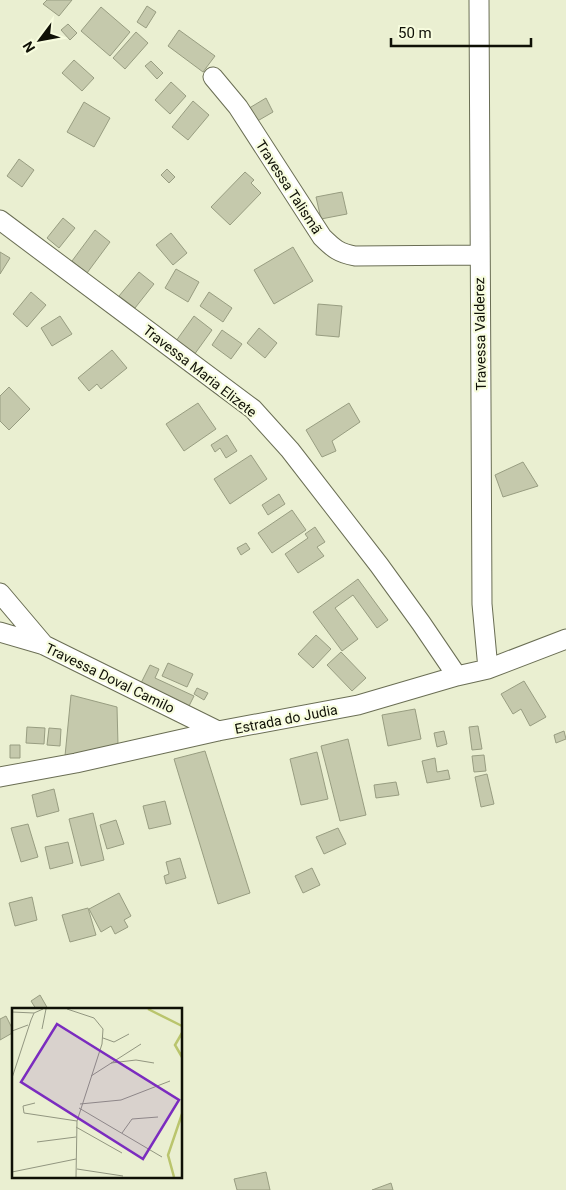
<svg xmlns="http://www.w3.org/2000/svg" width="566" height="1190" font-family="Roboto,sans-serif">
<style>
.building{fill:#c5c9ac;stroke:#989d81}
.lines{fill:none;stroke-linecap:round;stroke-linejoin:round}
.street-casing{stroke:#6a6e54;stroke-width:21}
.street{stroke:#fff;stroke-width:19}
.labels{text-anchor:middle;stroke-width:4.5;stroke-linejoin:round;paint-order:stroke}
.street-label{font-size:14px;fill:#0f1006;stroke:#f7fcde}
.inset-river{fill:none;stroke:#bac56d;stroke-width:2.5}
.inset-road{fill:none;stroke:#929680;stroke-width:1}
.view{fill:#7b2cbf;fill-opacity:0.15;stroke:#7b2cbf;stroke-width:2.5}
.inset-edge{fill:none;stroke:#0f1006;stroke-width:2.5}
</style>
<rect width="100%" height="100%" fill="#eaefd1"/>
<path class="building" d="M47,0H72L59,16L43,4Z
M147,6L156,12L146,28L137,22Z
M101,7L130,32L110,56L81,31Z
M68,24L77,33L70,40L61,30Z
M179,30L215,56L203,72L168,46Z
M136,32L148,43L125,69L113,58Z
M74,60L94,78L82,91L62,73Z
M151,61L163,73L157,79L145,66Z
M171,82L186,96L170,114L155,100Z
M266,98L273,112L254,123L246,110Z
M193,101L209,115L188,140L172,127Z
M84,102L110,118L94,147L67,132Z
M19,159L34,170L22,187L7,176Z
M167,169L175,177L169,183L161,175Z
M245,172L254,180L251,183L261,193L230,225L211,207Z
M342,192L347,214L321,219L316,197Z
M63,218L75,228L59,248L47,238Z
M95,230L110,242L87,273L72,261Z
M171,233L187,253L173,265L156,245Z
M293,247L313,281L274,304L254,270Z
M0,252L10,258L0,274Z
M176,269L199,282L188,302L165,288Z
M139,272L154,284L135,308L119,296Z
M31,292L46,305L27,327L13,314Z
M209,292L232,308L223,322L200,306Z
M318,304L342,306L339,337L316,335Z
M60,316L72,334L52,346L41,328Z
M194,316L212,330L194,355L176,341Z
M259,328L277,343L265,358L247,343Z
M222,330L242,344L231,359L212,345Z
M112,350L127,368L101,389L97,384L89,391L78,378Z
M9,387L30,409L9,430L0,421V396Z
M198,403L216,429L184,451L166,424Z
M349,403L360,422L332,441L336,451L322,457L306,430Z
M227,435L237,451L226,458L220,448L215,452L211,445Z
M251,455L267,479L230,504L214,479Z
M523,462L538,486L503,497L495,475Z
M279,494L285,504L268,515L262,505Z
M292,510L306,530L272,553L258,533Z
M315,527L325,542L317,547L324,556L298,573L285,554L308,538L305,534Z
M246,543L250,549L241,555L237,548Z
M358,579L388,620L377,628L353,595L335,608L358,639L342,651L313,612Z
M316,635L331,649L313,668L298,654Z
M341,652L366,678L352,691L327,665Z
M168,663L193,674L187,687L162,676Z
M150,665L159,669L155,678L194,696L187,710L139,687Z
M524,681L546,717L530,726L521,709L513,714L501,694Z
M197,688L208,693L204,700L194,694Z
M71,695L117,707L118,745L65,756Z
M415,709L421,739L388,746L382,715Z
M478,726L482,749L472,750L469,727Z
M27,727L45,728L44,744L26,743Z
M49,728L61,729L60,746L47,745Z
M444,731L447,744L437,747L434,733Z
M564,731L566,739L556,743L554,735Z
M348,739L366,815L340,821L321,746Z
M10,745H20V758H10Z
M205,751L250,893L218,904L174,759Z
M317,752L328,799L301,805L290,759Z
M484,755L486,771L474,772L472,756Z
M435,758L437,772L448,770L450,779L427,783L422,761Z
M487,774L494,804L481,807L475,777Z
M396,782L399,795L376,798L374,785Z
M54,789L59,811L37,817L32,795Z
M165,801L171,824L149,829L143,806Z
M93,813L104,860L81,866L69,819Z
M116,820L124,844L107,849L100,825Z
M28,824L38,857L21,862L11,828Z
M338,828L346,844L324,854L316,837Z
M68,842L73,863L50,869L45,847Z
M180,858L186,878L166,884L164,876L169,874L166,862Z
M312,868L320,885L303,893L295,876Z
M119,893L131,916L124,920L128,927L115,934L111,926L101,932L89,909Z
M32,897L37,920L15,926L9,903Z
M88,908L96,935L70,942L62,915Z
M40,995L48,1009H36L31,1001Z
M6,1016L14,1032L0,1040V1019Z
M266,1172L270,1190H237L234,1179Z
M391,1183L393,1190H372Z"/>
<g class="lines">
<defs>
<path id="street" d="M479,0L482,604L488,669
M213,77L238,107L322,237C334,249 339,253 355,256L479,255
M0,220L253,409L290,450L379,565L421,623L457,676
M0,593L44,645
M0,632L44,645L218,731
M0,777L76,763L218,731L358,705L457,676L488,669L566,639"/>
</defs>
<use href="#street" class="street-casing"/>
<use href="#street" class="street"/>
</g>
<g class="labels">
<g class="street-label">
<text transform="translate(289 187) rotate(57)" y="5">Travessa Talismã</text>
<text transform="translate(480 334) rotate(-91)" y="5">Travessa Valderez</text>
<text transform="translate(200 371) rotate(38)" y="5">Travessa Maria Elizete</text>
<text transform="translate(110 678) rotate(26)" y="5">Travessa Doval Camilo</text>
<text transform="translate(286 719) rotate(-11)" y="5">Estrada do Judia</text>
</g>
</g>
<g transform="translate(12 1008)">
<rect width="170" height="170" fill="#eaefd1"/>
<path class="inset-river" d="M136,1L170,18M170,25L163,37L170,49M162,169L156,147L170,106"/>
<path class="inset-road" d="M55,1L82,10L91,21L90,36L65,113L64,169M0,4L22,5M30,21L34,1M0,23L16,17M91,30L102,34L117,26M99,55L124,52L142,55M79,68L129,36M0,70L19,12L22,5L31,1M23,95L11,98L12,105L65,113M68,96L109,92L158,73M67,100L150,149M64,119L110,145M110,125L120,111L146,109M25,134L64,129M65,161L111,168M0,164L64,151"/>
<path class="view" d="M45,16L167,92L131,151L9,74Z"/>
<rect width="170" height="170" class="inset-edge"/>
</g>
<g transform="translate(40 40) rotate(238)" stroke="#f7fcde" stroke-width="4" paint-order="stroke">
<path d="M0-4L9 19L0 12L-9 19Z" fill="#0f1006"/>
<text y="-8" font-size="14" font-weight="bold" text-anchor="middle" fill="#0f1006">N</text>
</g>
<path d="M391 38v8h140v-8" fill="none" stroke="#0f1006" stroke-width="2.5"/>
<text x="398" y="38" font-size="15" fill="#0f1006" stroke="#f7fcde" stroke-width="4" paint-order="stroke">50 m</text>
</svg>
